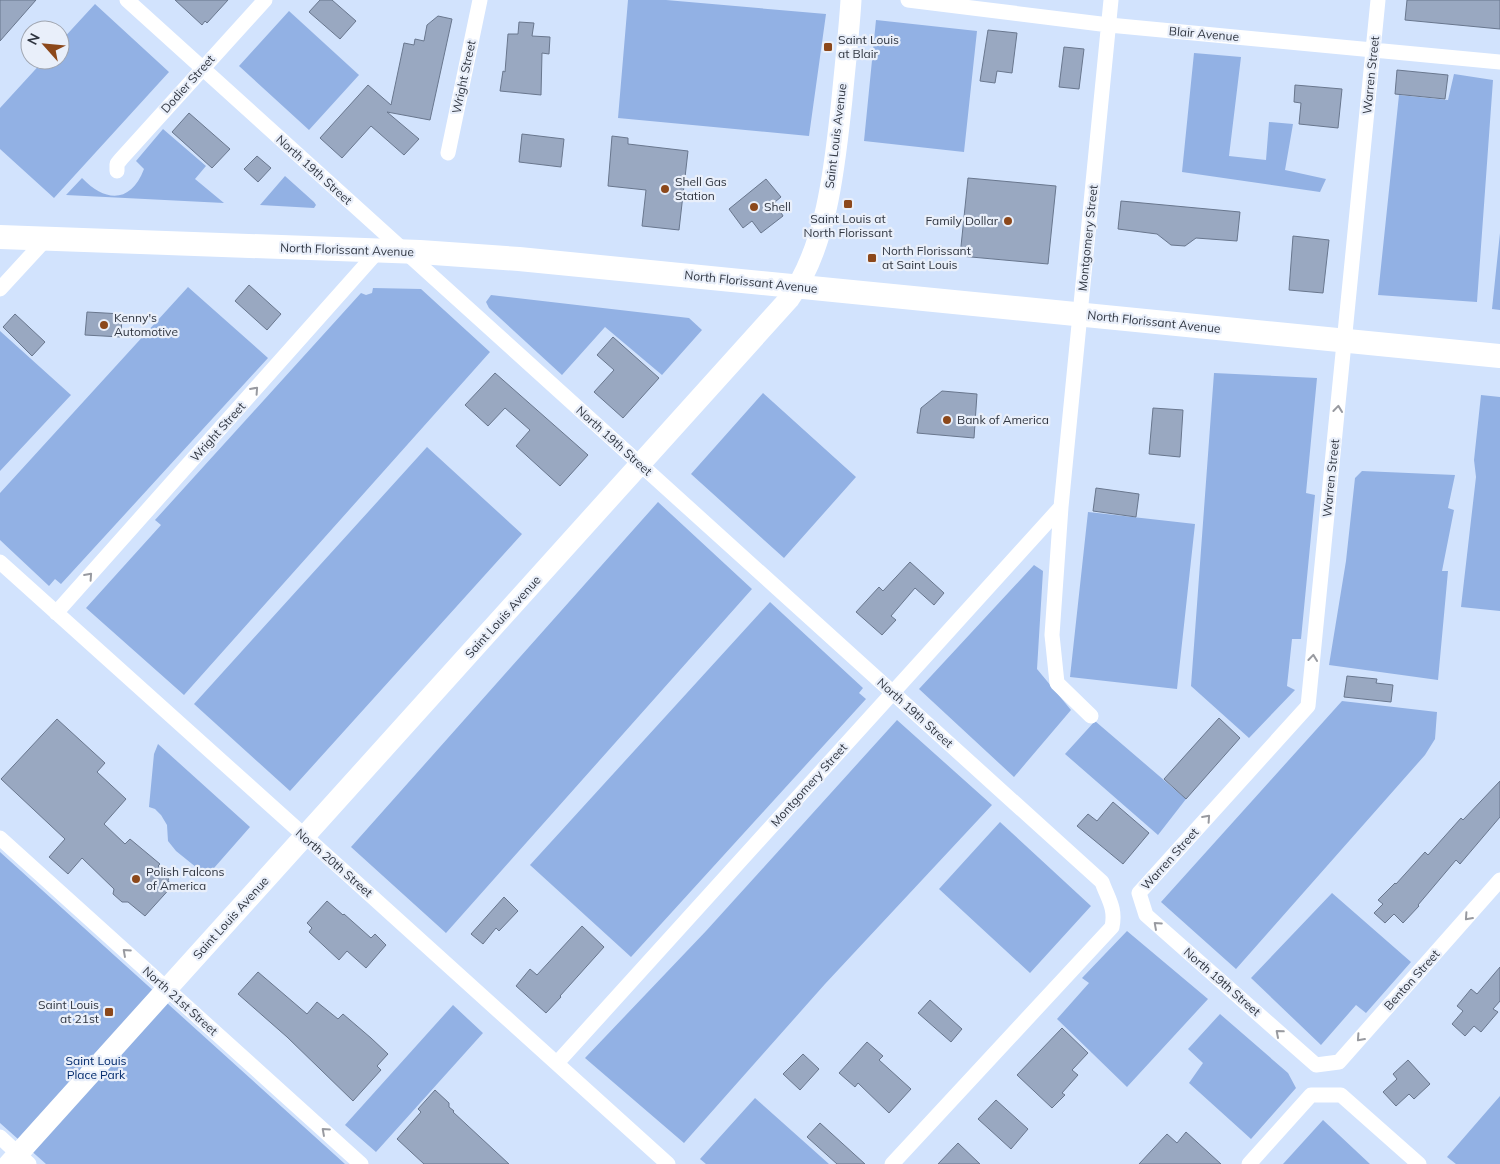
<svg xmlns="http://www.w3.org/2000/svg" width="1500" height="1164" font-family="Mulish,sans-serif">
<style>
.green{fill:#92b1e4}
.building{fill:#99a8c1;stroke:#69778e}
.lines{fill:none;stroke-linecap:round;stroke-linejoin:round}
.street{stroke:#fff;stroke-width:15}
.secondary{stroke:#fff;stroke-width:21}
.primary{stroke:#fff;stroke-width:24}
.oneway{stroke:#989aa0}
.poi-dot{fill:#8c481b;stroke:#e9effa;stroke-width:2}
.labels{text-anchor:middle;stroke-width:4.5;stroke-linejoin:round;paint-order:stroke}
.street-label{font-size:12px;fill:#303641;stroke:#e9effa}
.poi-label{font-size:12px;fill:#303641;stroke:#e9effa;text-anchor:start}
.park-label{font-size:12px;fill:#01296b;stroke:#e9effa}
</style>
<rect width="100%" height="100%" fill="#d2e3fd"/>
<path class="green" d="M628,0H666L826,14L809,136L618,118Z
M95,4L169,72L54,198L0,149V108L44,60H60V42Z
M289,11L359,75L309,130L239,66Z
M876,20L977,31L964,152L864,141Z
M1194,53L1241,57L1229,156L1266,160L1269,122L1293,124L1285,170L1326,179L1320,192L1182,172Z
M1454,74L1493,80L1477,302L1378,295L1399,95L1448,100Z
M163,129L206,166L195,179L224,203L66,195L82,178C106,203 131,203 144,169L136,161Z
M285,176L314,202L316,205L314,208L260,205Z
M1500,233V310L1492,309Z
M188,287L268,358L61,584L55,579L49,586L0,540V493Z
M373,288L421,289L490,352L184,695L86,608L161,525L155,520L361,293L366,295L372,293Z
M491,295L689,318L702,330L662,375L605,327L562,375L489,308L486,302Z
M0,331L71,395L0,471Z
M1214,373L1317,378L1306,493L1315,495L1301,639H1292L1287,686L1295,690L1249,738L1191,686Z
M763,393L856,477L784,558L691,474Z
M1481,395L1500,397V611L1461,607L1476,477L1474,460Z
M427,447L522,534L290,791L194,704Z
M1362,471L1455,475L1448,508L1454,510L1442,571H1448L1438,680L1329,665L1346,561L1355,478Z
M658,502L752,589L446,933L351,847Z
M1088,512L1195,524L1177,689L1070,677Z
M1034,565L1043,571L1037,669L1071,710L1014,777L919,689Z
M770,602L863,688L859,693L866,699L631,957L530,865Z
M1342,701L1437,712L1435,739L1425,755L1236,969L1161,902Z
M897,720L992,805L825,984L684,1143L585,1058L706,931Z
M1095,721L1186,799L1158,835L1065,754Z
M158,744L250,827L207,876L176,851L168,841L167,825L161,815L155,809L149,807L154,754Z
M1000,822L1091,906L1030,973L939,889Z
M0,852L345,1164H46L0,1123Z
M1332,893L1411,962L1366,1013L1356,1005L1321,1045L1251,978Z
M1127,931L1208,999L1127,1087L1057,1019L1089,983L1082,978Z
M453,1005L483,1033L376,1152L345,1125Z
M1220,1014L1288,1073L1296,1088L1251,1139L1189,1083L1203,1063L1188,1049Z
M1500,1096V1164H1456L1447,1157Z
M755,1098L829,1164H706L700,1159Z
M1323,1120L1370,1164H1283Z"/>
<path class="building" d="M0,0H36L0,41Z
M175,0H228L207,23L205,21L202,25Z
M320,0H332L356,21L340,39L309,12Z
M1407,0H1500V29L1405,20Z
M438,16L452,19L430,120L387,112L419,139L404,155L371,126L342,158L320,138L368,85L391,105L404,43L414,45L415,39L424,41L427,25Z
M519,22L534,23L532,36L550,37L549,54L542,53L541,95L500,91L503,71L505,72L508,34H518Z
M988,30L1017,33L1012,73L997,71L995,83L980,81Z
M1064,47L1084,49L1079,89L1059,87Z
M1397,70L1448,75L1445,99L1395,94Z
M1295,85L1342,89L1338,128L1299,124L1301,103L1294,102Z
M189,113L230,149L212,168L172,132Z
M522,134L564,139L561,167L519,162Z
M612,136L628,138V144L688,151L679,230L642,226L646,190L608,186Z
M257,156L271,168L258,182L244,169Z
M968,178L1056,186L1048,264L960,256Z
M766,179L781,197L775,202L783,216L761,233L752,221L743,228L729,209Z
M1121,201L1240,212L1237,241L1196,238L1185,246L1171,245L1157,234L1118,229Z
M1293,236L1329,240L1323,293L1289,290Z
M249,285L281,314L267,330L235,301Z
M87,312L122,314L121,337L85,335Z
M15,314L45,342L32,356L3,327Z
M613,337L659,378L623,418L594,392L614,370L597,355Z
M495,373L588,455L560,486L516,446L530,430L505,408L488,426L465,405Z
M942,391L977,394L974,438L917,433L921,408Z
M1153,408L1183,410L1180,457L1149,454Z
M1096,488L1139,494L1136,517L1093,511Z
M910,562L944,593L934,605L915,588L891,616L896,620L882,635L856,612L879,587L883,591Z
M1347,676L1377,679L1376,683L1393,685L1391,702L1344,697Z
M1219,718L1240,738L1186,799L1164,779Z
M57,719L105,763L97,772L126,799L104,824L125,844L130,839L160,864L158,866L169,876L168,881L173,885L145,916L128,902H122L113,894L114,889L82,858L68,874L49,857L65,839L1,779Z
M1500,781V817L1460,864L1456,860L1418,905L1419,906L1403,923L1394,914L1385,923L1374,913L1383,904L1378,900L1395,883L1396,884L1425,852L1428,855L1461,818L1463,820Z
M1113,802L1149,833L1123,864L1077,826L1088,814L1097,821Z
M504,897L518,911L499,931L496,928L483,944L471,934Z
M327,901L343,915L344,914L371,938L375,934L386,945L366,968L347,951L339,960L309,932L312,928L307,923Z
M582,926L604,947L560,996L561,997L546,1013L516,986L530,969L537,975Z
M1500,967V1001L1493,1009L1498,1012L1481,1032L1474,1026L1465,1036L1452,1024L1463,1011L1457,1006L1471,989L1477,994Z
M258,972L307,1014L317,1002L338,1019L343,1014L371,1038L388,1054L377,1066L381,1070L353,1101L287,1037L238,994Z
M930,1000L962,1029L951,1042L918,1013Z
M1062,1028L1088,1053L1072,1070L1078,1075L1062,1093L1065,1095L1052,1108L1017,1075Z
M867,1042L883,1056L879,1060L911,1089L889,1113L858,1083L855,1087L839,1073Z
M803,1054L819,1069L800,1090L783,1074Z
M1408,1060L1430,1084L1414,1099L1409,1094L1396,1106L1383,1092L1397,1079L1393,1074Z
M435,1090L449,1103V1107L454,1111L453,1112L509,1164H424L397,1139L421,1112L418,1109Z
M996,1100L1028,1129L1011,1149L978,1119Z
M820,1123L865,1164H837L807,1137Z
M1186,1132L1221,1164H1139L1167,1134L1177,1143Z
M958,1143L980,1164H938Z"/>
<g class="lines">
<path class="street" d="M127,0L1102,882C1108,899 1116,908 1112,927L892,1164
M908,0L1109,25L1500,62
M1378,0L1308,706L1139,893L1146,915L1316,1065L1339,1062L1500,880
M448,153L480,0
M117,171V164L121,159L265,0
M0,289L46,239
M0,562C223,763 446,962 668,1164
M56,613L378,251
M1091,716L1057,683L1052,635L1061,507L1111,0
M0,838L361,1164
M557,1063L1061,507
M0,1137L29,1164
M1249,1164L1311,1095H1341L1419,1164"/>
<path class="secondary" d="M9,1164L789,299C828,245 835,163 842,99C845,66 849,33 851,0"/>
<path class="primary" d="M0,237L420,252L519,259L1500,356"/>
</g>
<defs><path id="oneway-chevron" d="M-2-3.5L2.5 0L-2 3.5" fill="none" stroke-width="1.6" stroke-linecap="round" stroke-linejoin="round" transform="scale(1.25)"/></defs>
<g class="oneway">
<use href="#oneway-chevron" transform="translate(255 390) rotate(-48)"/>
<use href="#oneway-chevron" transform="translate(1338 409) rotate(-84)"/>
<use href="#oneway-chevron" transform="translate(89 576) rotate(-48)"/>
<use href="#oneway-chevron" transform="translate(1313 658) rotate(-84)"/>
<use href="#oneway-chevron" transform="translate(1207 818) rotate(-48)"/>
<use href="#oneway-chevron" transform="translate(1468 917) rotate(132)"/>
<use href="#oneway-chevron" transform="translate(1157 925) rotate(-138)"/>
<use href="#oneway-chevron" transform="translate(126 952) rotate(-138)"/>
<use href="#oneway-chevron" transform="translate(1279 1033) rotate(-139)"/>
<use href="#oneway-chevron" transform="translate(1360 1038) rotate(132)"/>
<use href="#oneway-chevron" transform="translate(325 1131) rotate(-138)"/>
</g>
<g class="poi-dot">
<rect x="823" y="42" width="10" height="10" rx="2.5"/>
<circle cx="665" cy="189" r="5"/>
<rect x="843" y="199" width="10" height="10" rx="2.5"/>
<circle cx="754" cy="207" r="5"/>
<circle cx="1008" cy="221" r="5"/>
<rect x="867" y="253" width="10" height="10" rx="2.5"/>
<circle cx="104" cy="325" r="5"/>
<circle cx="947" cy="420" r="5"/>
<circle cx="136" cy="879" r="5"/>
<rect x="104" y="1007" width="10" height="10" rx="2.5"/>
</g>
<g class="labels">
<g class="street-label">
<text transform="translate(1204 34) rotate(5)" y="4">Blair Avenue</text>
<text transform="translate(1371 75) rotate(-84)" y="4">Warren Street</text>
<text transform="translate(464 77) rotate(-78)" y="4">Wright Street</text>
<text transform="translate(188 84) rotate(-48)" y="4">Dodier Street</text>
<text transform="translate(836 136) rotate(-83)" y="4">Saint Louis Avenue</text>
<text transform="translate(314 170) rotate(42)" y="4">North 19th Street</text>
<text transform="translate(1088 238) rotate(-84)" y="4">Montgomery Street</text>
<text transform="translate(347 250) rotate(2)" y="4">North Florissant Avenue</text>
<text transform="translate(751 282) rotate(6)" y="4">North Florissant Avenue</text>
<text transform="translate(1154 322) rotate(6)" y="4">North Florissant Avenue</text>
<text transform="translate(218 432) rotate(-48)" y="4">Wright Street</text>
<text transform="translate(614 441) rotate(42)" y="4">North 19th Street</text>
<text transform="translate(1331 478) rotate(-84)" y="4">Warren Street</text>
<text transform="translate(503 617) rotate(-48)" y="4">Saint Louis Avenue</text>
<text transform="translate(915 713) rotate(42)" y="4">North 19th Street</text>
<text transform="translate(809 785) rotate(-48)" y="4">Montgomery Street</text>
<text transform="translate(1170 859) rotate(-48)" y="4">Warren Street</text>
<text transform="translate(334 863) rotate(41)" y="4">North 20th Street</text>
<text transform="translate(231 918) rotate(-48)" y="4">Saint Louis Avenue</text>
<text transform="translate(1412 980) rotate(-48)" y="4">Benton Street</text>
<text transform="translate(1222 982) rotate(41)" y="4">North 19th Street</text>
<text transform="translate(180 1001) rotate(42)" y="4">North 21st Street</text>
</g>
<g class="poi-label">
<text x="838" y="44">Saint Louis<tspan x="838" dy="14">at Blair</tspan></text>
<text x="675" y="186">Shell Gas<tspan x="675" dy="14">Station</tspan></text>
<text x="764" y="211">Shell</text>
<text x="848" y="223" text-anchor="middle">Saint Louis at<tspan x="848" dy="14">North Florissant</tspan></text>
<text x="998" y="225" text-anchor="end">Family Dollar</text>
<text x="882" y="255">North Florissant<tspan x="882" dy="14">at Saint Louis</tspan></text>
<text x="114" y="322">Kenny's<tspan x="114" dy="14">Automotive</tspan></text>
<text x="957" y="424">Bank of America</text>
<text x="146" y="876">Polish Falcons<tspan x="146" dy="14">of America</tspan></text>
<text x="99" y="1009" text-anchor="end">Saint Louis<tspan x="99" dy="14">at 21st</tspan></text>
</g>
<g class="park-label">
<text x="96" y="1065">Saint Louis<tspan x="96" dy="14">Place Park</tspan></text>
</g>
</g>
<g transform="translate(45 45) rotate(297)"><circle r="24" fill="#e9effa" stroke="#9fa5b0"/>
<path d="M0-4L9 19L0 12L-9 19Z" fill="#8c481b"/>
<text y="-8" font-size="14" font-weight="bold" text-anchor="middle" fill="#303641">N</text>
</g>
</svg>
